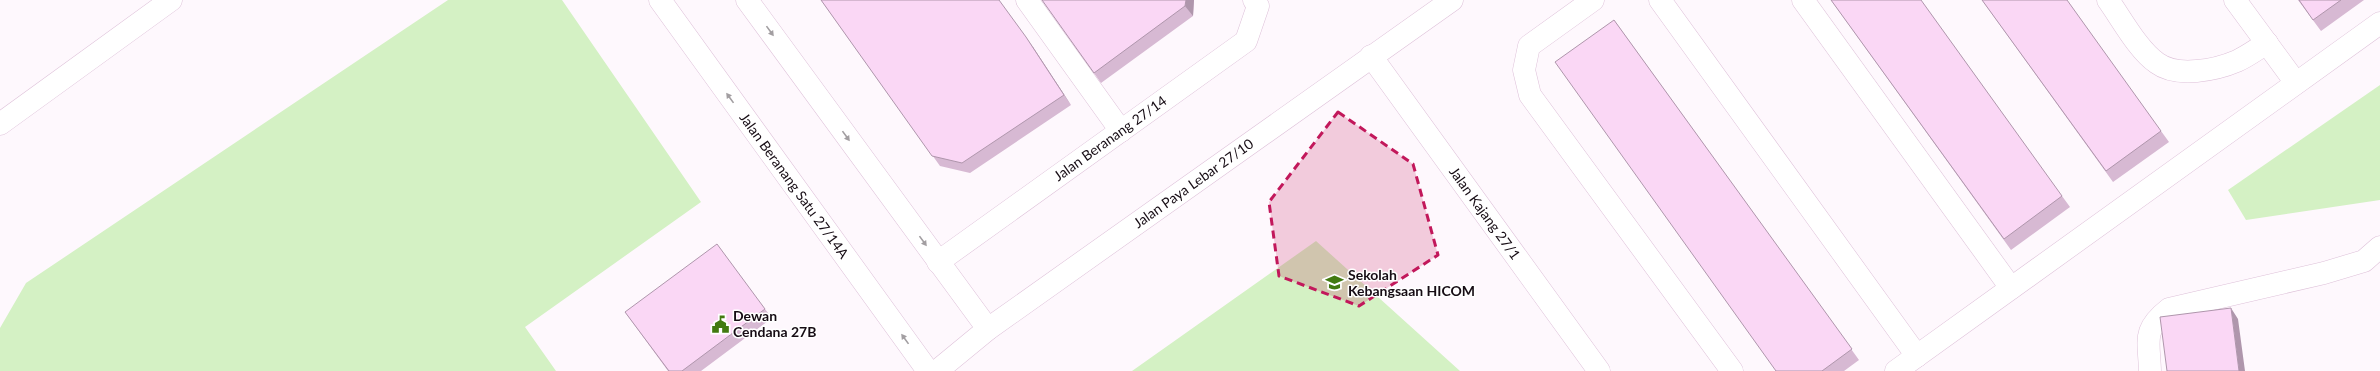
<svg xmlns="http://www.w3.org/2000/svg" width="2380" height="371" font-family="Lato,sans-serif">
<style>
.green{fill:#d4f1c4}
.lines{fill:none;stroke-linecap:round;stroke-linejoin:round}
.lane-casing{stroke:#dec1d9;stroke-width:23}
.street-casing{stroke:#dec1d9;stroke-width:23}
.lane{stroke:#fff;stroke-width:22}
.street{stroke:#fff;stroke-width:22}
.wall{fill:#d7b9d3}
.shaded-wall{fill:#af96ac}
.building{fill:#fad7f5;stroke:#af96ac}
.oneway{fill:#a29ea1}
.marked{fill:#c2185b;fill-opacity:0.2;stroke:#c2185b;stroke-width:3;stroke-dasharray:8 5;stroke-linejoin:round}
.labels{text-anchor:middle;stroke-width:3;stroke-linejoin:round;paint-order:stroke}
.street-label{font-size:14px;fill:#160c14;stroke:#fff}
.poi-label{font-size:14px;font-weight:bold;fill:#160c14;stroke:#fff;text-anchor:start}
</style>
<rect width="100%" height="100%" fill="#fef8fd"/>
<path class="green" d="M448,0H562L701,202L525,327L556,371H0V328L26,283Z
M2380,85V200L2246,220L2228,190Z
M1316,241L1460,371H1132Z"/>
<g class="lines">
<defs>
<g id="lane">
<path id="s1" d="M660,0L928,371"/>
<path d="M1027,0L1121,131"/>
<path d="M1593,0L1529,46L1524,70L1530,95L1732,371"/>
<path d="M1660,0L1917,356"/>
<path d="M1803,0L2011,288"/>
<path d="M2108,0C2121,18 2138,50 2157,63C2177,78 2216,70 2237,61C2248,56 2257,49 2267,43"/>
<path d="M2235,0L2296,83"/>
<path d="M0,124L171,0"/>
<path d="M1896,371L2380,23"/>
<path d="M2150,371C2149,340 2142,330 2169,309L2324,273L2364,261L2380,247"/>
</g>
<g id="street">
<path d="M747,0L988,329"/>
<path id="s2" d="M1371,56L1599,371"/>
<path id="s3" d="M938,262L1246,41L1258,6L1254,0"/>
<path id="s4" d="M937,371L988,329L1452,0"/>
</g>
</defs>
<use href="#lane" class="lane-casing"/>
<use href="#street" class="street-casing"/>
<use href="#lane" class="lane"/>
<use href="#street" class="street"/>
</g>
<path class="wall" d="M821,0L1033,47L1071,105L970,173L940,166Z
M1042,0H1194L1193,16L1101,83Z
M1831,0L2062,196L2070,207L2011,250Z
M1982,0L2161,131L2169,142L2113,182Z
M2298,0H2364L2321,31Z
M1614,20L1859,360L1844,371H1776Z
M765,309L772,318L701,371H668L625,312Z"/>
<path class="shaded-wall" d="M1186,0H1194L1193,16L1185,6Z
M1026,37L1033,47L1071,105L1064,95Z
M2231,308L2238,319L2245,371H2239Z"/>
<path class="building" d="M821,0H999L1026,37L1064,95L962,163L932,156Z
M1042,0H1186L1185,6L1094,73Z
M1831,0H1921L2062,196L2004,239Z
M1982,0H2067L2161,131L2106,171Z
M2299,0H2341L2313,20Z
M1614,20L1852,349L1822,371H1776L1555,62Z
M717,244L765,309L682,371H669L625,312Z
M2231,308L2239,371H2167L2160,317Z"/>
<defs><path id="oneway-solid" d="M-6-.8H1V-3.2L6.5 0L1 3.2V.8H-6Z"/></defs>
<g class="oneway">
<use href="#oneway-solid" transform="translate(770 31) rotate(54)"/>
<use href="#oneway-solid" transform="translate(730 98) rotate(-126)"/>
<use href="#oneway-solid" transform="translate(846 136) rotate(54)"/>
<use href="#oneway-solid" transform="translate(923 241) rotate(54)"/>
<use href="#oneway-solid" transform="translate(905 339) rotate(-126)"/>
</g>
<path class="marked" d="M1338,112L1413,164L1438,255L1359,306L1279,276L1269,202Z"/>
<defs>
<symbol id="school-bare" viewBox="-9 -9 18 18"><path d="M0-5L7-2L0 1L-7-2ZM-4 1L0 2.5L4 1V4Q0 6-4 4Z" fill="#427a10" stroke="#fff" stroke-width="2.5" paint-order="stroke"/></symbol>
<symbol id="civic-bare" viewBox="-9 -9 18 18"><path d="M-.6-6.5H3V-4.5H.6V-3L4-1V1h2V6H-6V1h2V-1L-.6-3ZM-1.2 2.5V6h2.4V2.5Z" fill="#427a10" stroke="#fff" stroke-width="2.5" paint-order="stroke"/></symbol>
</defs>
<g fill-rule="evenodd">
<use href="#school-bare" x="1322" y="270" width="25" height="25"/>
<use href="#civic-bare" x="708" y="312" width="25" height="25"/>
</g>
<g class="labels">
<g class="street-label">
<text dy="5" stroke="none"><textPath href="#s3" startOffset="212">Jalan Beranang 27/14</textPath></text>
<text dy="5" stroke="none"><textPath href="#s4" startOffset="318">Jalan Paya Lebar 27/10</textPath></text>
<text dy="5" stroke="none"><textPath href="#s1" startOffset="229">Jalan Beranang Satu 27/14A</textPath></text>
<text dy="5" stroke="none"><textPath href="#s2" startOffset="194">Jalan Kajang 27/1</textPath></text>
</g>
<g class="poi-label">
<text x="1348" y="280">Sekolah<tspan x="1348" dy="16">Kebangsaan HICOM</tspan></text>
<text x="733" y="321">Dewan<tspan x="733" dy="16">Cendana 27B</tspan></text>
</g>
</g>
</svg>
